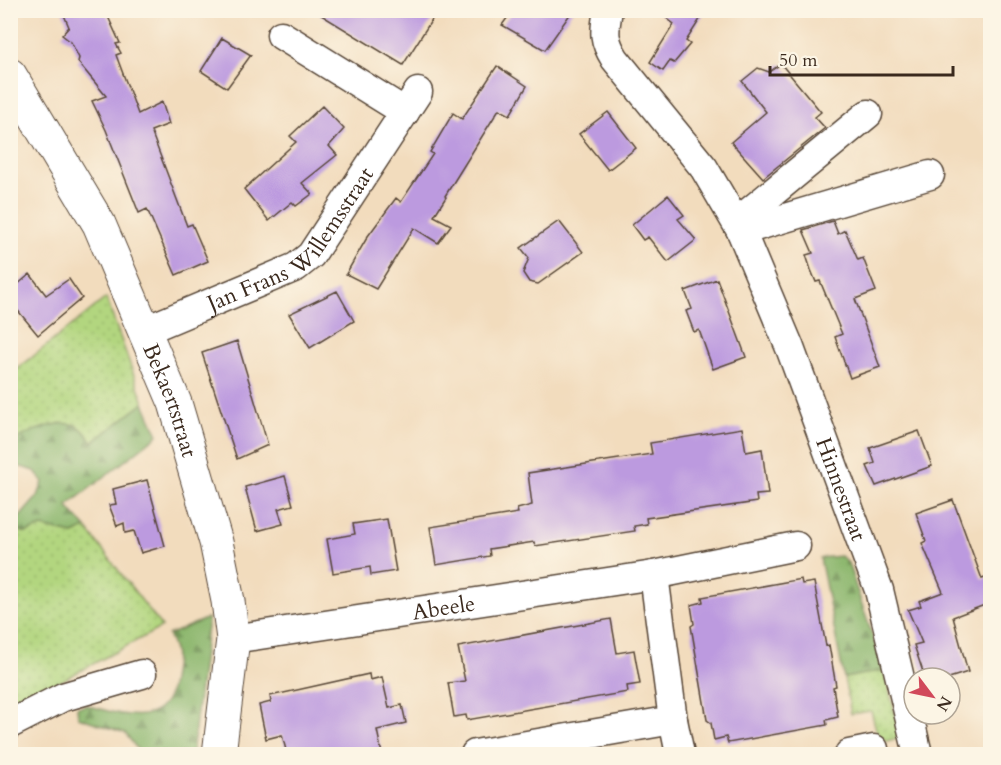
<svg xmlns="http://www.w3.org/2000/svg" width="1001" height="765" font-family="Cardo,serif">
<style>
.green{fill:url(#green-dots);stroke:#76804e;stroke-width:1.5}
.forest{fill:url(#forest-firs);stroke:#647046;stroke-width:1.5}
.building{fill:#bc9adf}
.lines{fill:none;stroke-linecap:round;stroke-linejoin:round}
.street-casing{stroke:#564536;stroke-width:31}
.secondary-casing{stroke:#564536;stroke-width:35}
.street{stroke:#fff;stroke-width:28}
.secondary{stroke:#fff;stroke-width:33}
.labels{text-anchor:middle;stroke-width:6;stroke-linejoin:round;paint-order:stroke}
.street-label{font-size:22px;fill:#3b2a1e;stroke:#fcf5e5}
</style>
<defs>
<pattern id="green-dots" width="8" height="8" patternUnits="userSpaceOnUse" patternTransform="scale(1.5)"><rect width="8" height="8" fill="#b2d67f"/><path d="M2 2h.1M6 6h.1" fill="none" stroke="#9ab86d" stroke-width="1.8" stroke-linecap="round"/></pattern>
<pattern id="forest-firs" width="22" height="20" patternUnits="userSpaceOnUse" patternTransform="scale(1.5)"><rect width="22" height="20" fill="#8db76e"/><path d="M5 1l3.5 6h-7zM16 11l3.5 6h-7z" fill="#74955a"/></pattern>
</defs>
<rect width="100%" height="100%" fill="#fcf5e5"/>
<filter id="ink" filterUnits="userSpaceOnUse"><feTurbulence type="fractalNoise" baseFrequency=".0167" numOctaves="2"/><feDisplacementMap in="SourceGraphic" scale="12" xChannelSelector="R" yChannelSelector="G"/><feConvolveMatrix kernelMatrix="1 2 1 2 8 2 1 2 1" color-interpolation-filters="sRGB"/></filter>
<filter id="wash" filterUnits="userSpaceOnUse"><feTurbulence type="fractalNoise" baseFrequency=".008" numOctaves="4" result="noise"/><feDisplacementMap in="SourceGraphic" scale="24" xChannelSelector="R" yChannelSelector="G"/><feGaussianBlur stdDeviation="1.35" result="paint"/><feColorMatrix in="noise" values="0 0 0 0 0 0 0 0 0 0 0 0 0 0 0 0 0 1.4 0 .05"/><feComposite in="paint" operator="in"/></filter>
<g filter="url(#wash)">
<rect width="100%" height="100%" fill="#f2dcbd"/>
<path class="green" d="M106,298L144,403L93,442L60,423L11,446V374Z
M42,527L73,534L86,528L162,627L11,708V532L18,530L26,533Z
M884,670L901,737L887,741L878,736L871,711L851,714L844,678Z"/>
<path class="forest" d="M144,403L158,435L67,506L86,528L73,534L42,527L26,533L18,530L11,532V527L38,496L43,482L35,471L14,465L10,446C18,434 57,421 71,424C82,426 86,434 93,442Z
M841,556L848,563L884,670L844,678L820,558Z
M208,618L192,754H141L125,733L78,717L77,707L86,705C120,714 166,732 172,681C175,659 178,656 168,635Z"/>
<g id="blocks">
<path class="building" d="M62,10H105L120,43L116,44L121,53L116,55L138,114L162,102L169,124L151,131L187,226L192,224L208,261L176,275L147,209L139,213L106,130L92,101L106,96L78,62L79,58L71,42L62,35L69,27Z
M313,10H438L403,65Z
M513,10H573L545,50L502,25Z
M656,10H706L686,41L690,44L674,63L670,61L663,71L650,62L674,24Z
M222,38L251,55L227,88L201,71Z
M781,64L821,112L815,117L825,128L763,178L731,142L766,112L742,81L758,68L769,72Z
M497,66L527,86L510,115L499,109L445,196L446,197L434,216L451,225L438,243L414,228L376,289L346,274L368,236L396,198L401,202L433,154L430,152L453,113L462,119Z
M322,106L344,129L329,146L337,155L302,183L312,194L296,206L292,202L269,221L244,189L296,142L290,136Z
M608,112L636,148L608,170L579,134Z
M668,195L684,215L678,219L696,240L668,262L648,237L643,240L632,225Z
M559,221L583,252L538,284L529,282L523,273L529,258L521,248Z
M833,221L838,234L845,230L858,260L863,258L876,291L855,299L880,367L850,378L835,337L842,334L820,281L816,282L811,270L806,255L813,253L803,230Z
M30,274L46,295L69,279L82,298L38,335L10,301V291Z
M717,279L746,357L713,369L699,330L694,332L686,311L692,309L685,291Z
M337,291L354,321L310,348L289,314Z
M237,341L268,445L237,459L202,353Z
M742,428L746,452L762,449L768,494L756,495L757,502L646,518L647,524L634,526L635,531L535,546L534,542L489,549L490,556L436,565L430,527L518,513L517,509L532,505L528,473L652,454L650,443Z
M919,431L932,466L876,486L867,466L875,463L870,448Z
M285,476L293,505L278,509L283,524L257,531L245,487Z
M147,480L165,546L141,553L134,531L125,533L124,523L117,526L109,505L116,504L113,489Z
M953,500L982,579L990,576V603L953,617L968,672L949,678H925L914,645L922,643L908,610L921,606L919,601L943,592L922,543L926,541L916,513Z
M387,519L396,571L371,575L370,567L333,573L327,539L355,534L353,524Z
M801,579L802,584L814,582L826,646L829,645L836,686L833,687L838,717L826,720L827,725L728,743L726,737L714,740L711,723L707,720L691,626L694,624L691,605L703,602L702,597Z
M611,619L617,653L634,650L640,684L627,686L628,692L467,720L466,715L454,717L448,683L465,681L458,647Z
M369,674L370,680L382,677L389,708L402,705L406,723L377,730L382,754H287L282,735L266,739L259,705L271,702L270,696Z"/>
</g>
</g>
<g filter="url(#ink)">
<use href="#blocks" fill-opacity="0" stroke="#564536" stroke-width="1.5"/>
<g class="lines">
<defs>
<g id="street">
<path id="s1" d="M608,10C604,32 603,40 615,59L704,168L741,231L790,348L879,590L918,754"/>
<path d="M281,35L405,112"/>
<path d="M737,222L868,114"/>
<path d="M741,231L930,175"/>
<path id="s2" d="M146,330L296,267L311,255L418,92"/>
<path d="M654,575L673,720L680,754"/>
<path id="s3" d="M233,639L654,575L796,546"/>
<path d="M10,724L63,697L142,674"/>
<path d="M475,754L673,720"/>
<path d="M849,754L874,749"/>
</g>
<g id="secondary">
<path id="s4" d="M10,75L99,224L175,403L216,542L228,601L233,639L219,754"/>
</g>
</defs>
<use href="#street" class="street-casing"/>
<use href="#secondary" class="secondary-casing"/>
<use href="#street" class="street"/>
<use href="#secondary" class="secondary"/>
</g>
</g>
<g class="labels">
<g class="street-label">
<text dy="8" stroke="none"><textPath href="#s2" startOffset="176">Jan Frans Willemsstraat</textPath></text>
<text dy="8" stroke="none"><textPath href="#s4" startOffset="364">Bekaertstraat</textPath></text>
<text dy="8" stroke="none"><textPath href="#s1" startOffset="542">Hinnestraat</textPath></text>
<text dy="8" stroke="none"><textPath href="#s3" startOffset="213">Abeele</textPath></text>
</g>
</g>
<rect width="1001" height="765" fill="none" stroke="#fcf5e5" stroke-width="36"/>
<g transform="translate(932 696) rotate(122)"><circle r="28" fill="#fcf5e5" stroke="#afa495" stroke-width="1.5"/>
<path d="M0-4.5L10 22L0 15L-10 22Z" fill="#d1495b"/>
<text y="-9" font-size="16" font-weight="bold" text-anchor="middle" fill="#3b2a1e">N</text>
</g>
<path d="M770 66v9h183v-9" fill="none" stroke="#3b2a1e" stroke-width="3"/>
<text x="779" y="66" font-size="18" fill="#3b2a1e" stroke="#fcf5e5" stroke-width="4.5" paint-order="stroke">50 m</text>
</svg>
